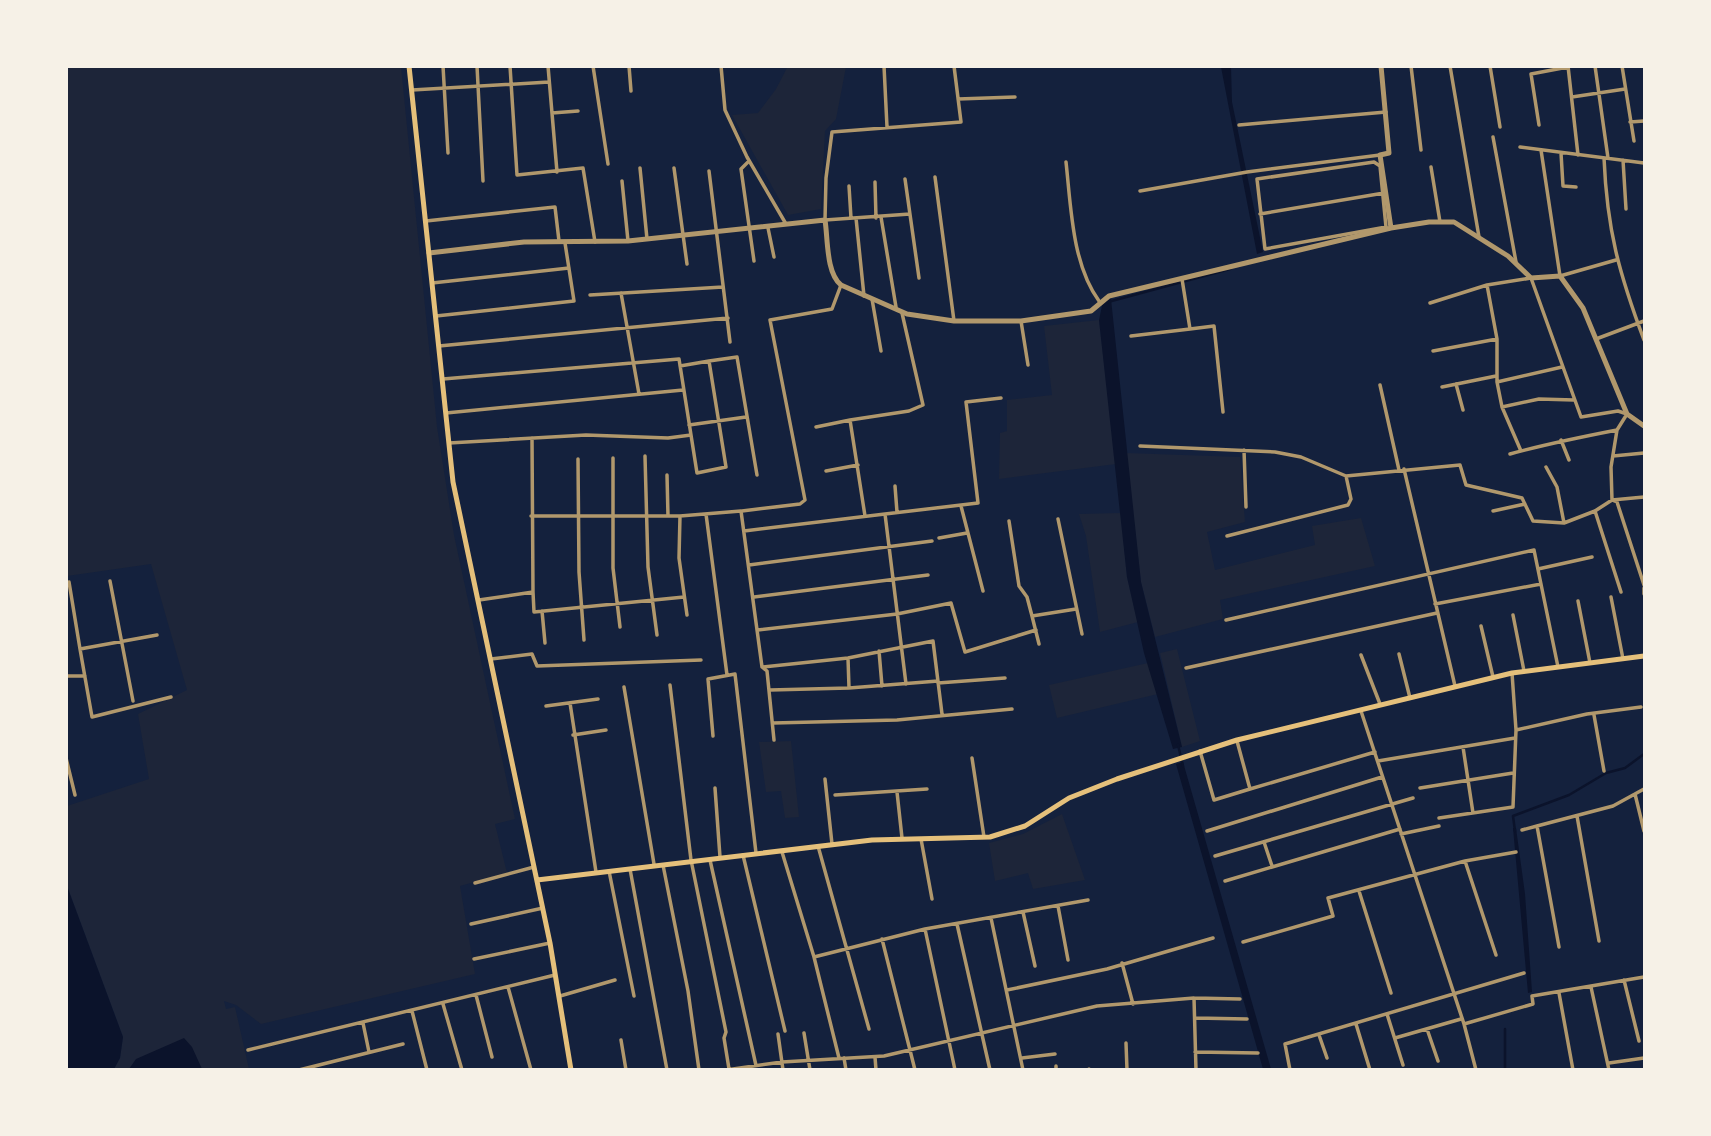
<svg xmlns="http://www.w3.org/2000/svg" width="1711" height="1136" font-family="'Fira Sans Condensed',sans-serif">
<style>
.green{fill:#1d2539}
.water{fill:#0b132b}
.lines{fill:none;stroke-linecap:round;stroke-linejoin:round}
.stream{stroke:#0b132b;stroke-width:2.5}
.minor{stroke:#b1986c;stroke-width:3.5}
.tertiary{stroke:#b1986c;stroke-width:5}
.secondary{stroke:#e5c07b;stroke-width:5}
</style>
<rect width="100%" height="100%" fill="#14213d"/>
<path class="green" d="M788,66L846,67L836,119L825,131L821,209L788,215L732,115L758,113L776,89Z
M67,67H401L437,427L454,535L515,819L495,824L507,873L460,886L475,974L261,1024L236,1005L224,1001L226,1009L235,1007L249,1069H114L120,1058L123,1037L67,886V806L149,779L138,714L187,690L151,564L67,576Z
M1099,320L1116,464L999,479L1000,433L1007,431V400L1052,395L1044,326Z
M1126,453L1240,457L1245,522L1207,532L1215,570L1315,545L1312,526L1361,518L1375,566L1220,600L1223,619L1155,637L1141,582Z
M1121,513L1127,577L1138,622L1100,632L1086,536L1079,514Z
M1177,649L1200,741L1182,747L1160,653Z
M1148,663L1158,694L1057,718L1049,685Z
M791,741L799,817L785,818L781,791L766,792L759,742Z
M1062,814L1085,880L1033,889L1028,873L995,881L989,843L1023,834Z"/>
<path class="water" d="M1221,67H1231L1232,102L1263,252L1257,254Z
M1111,299L1141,582L1182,747L1173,749L1144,653L1127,577L1099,320L1103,301Z
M1183,762L1271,1069H1263L1176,764Z
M1513,828H1516L1525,894L1532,992L1528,993Z
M67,886L123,1037L120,1058L114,1069H67Z
M184,1038L192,1047L202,1069H129L136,1059Z"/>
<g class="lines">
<path class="stream" d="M1108,302L1230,269
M1178,745L1183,766
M1515,831L1513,816L1569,795L1606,773L1625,768L1644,754
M1505,1070V1029"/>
<path class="minor" d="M443,66L448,153
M477,66L483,181
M510,66L517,175L583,168L595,242
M548,66L557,172
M593,66L608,164
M629,66L631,91
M721,66L725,110L747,157L786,224
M884,66L887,127
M1411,66L1421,150
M1450,66L1479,237
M1490,66L1500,127
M1568,66L1578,155
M1595,66L1608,158
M1622,66L1634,141
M412,90L549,82
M1572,97L1625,89
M958,99L1015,97
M552,113L578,111
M1630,122L1644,121
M1239,125L1386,112
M1539,125L1531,74L1568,67
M1493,137L1516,262
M1520,147L1644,163
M1541,150L1560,276L1616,260
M1561,153L1563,186L1576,187
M1604,158C1607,230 1619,273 1644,340
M1623,160L1626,209
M749,161L741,169L754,261
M1066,162C1071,207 1072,264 1099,301
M1374,162L1380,166L1386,227L1265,249L1257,179Z
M1431,167L1440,222
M640,168L647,239
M674,168L687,264
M709,171L730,342
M935,177L954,321
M905,179L919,278
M622,181L628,241
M875,182L876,218
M849,186L851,218
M1140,191L1247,172L1380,155
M910,214L825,220L826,178L832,132L961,122L954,66
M1260,214L1384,193
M881,217L896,307
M856,218L864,296
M426,221L555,207L559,241
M768,228L774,257
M1182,279L1190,329L1214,326L1223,412
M432,283L569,268
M621,293L639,394
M590,295L723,287
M872,299L881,351
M1430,303L1487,285
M436,316L574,301L565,243
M1021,321L1028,365
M1131,336L1190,329
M1596,339L1644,321
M439,346L728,318
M1433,351L1497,339
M680,366L709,361
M443,379L679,359L697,473L726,467L709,361L737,357L757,475
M1497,382L1562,367
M1456,384L1463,410
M1380,385L1399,470
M1442,387L1496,376
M1502,407L1539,399L1574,400
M446,413L683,390
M689,425L746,417
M816,427L850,420
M1617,430L1611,467L1612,500L1617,502L1644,585
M532,438L533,592
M1561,440L1569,460
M449,443L586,435L668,438L691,435
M1140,446L1275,452L1301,457L1346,476L1460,465L1466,485L1522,498L1533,521L1564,523L1595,511L1612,500L1644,497
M1244,450L1246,507
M1510,454C1546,444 1581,437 1617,430L1627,414L1618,411L1581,417L1531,278L1487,285L1497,339V382L1502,407L1521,451
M645,456L648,567L657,635
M1613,456L1644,453
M613,458V568L620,627
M578,459L579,572L584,640
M1546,467L1557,487L1564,523
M1404,469L1455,686
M826,471L858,465
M667,475L668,516
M895,486L897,512
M961,506L983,591
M742,511L800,504L805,500L770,320L832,309L841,285
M1493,511L1525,504
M1595,511L1621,592
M706,514L727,675
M885,514L978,503L966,402L1001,398
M531,516H680L741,511L762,667L767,671L774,740
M680,516L679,558L687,615
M865,516L850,420L909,411L923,405L902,313
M1058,519L1082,634
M1009,521L1019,586L1027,597L1032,616
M744,531L885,514L906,684
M1227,536L1348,505L1351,499L1346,476
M939,538L967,533
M749,565L932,541
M1538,569L1592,557
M110,581L133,701
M69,582L80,649
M1644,588V594
M754,597L928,575
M1611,597L1623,659
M479,600L533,592L534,612L684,597
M1578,601L1590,663
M1435,604L1541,584
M542,611L545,643
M1513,615L1524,671
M1226,620L1534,550L1558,667
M1481,626L1493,677
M758,630L897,614L951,603L965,652L1036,630
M157,635L80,649L92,717L171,697
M1039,644L1032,616L1076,609
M879,651L882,686
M1399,654L1410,698
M1361,655L1380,704
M848,658L849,688
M491,659L532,654L537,666L701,660
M763,667L848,658L933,641L942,714
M1186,668L1437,613
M66,676H85
M938,683L1005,678
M670,685L691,860L726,1032L724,1038L729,1069
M624,687L654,864
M770,690L849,688L938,681
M570,703L596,872
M546,706L598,699
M1361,711L1464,1024L1476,1070
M1594,715L1604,771
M773,723L897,720L1012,709
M1516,730L1587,714L1641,707
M573,735L606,730
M713,736L708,679L735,674L756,853
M1237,741L1250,789L1375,752
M1463,747L1473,813
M1200,751L1214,800L1250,789
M66,758L75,795
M972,758L984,837
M1378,761L1515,738
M825,779L832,844
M715,788L720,857
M1420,788L1513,773
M897,792L902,838
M1635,794L1644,831
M835,795L927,789
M1577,816L1599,941
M1439,818L1513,807L1516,730L1512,673
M1522,830L1537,826
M1207,831L1382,777
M1401,834L1439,826
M921,839L932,899
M1264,842L1272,866
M818,846L869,1029
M782,852L814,957L839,1058
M743,855L785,1031
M1215,856L1413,798
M710,860L757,1070
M1465,861L1496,955
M663,865L688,991L699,1070
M630,869L667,1070
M609,871L634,996
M1225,881L1400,829
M475,883L534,867
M1359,891L1391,993
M1058,906L1068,960
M1023,912L1035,966
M991,918L1023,1070
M471,924L543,908
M957,924L990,1070
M925,929L955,1070
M882,939L915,1070
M1243,942L1333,916L1328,898L1465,861L1516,852
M1559,947L1537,826L1613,806L1644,789
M814,957L925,929L1088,900
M474,959L550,943
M1122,963L1133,1004
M1624,980L1639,1041
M508,987L531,1070
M1591,987L1609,1070
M1007,990L1107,969L1213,938
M1559,993L1573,1070
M476,995L492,1057
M560,996L615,980
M1194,998L1196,1070
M443,1004L462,1070
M412,1011L427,1070
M1387,1014L1403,1065
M1195,1018L1247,1019
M363,1023L369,1052
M1356,1024L1370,1070
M1464,1024L1533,1004L1532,996L1644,977
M1427,1029L1438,1061
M804,1033L810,1070
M778,1034L783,1070
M1319,1035L1327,1058
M1395,1038L1461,1019
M621,1040L626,1070
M1126,1043L1127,1070
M248,1050L555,975
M1195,1052L1258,1053
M875,1057L876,1070
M844,1058L846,1070
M1022,1058L1055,1054
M1609,1063L1644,1058
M1056,1066V1070
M1089,1069V1070
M299,1070L403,1044
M726,1070L782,1062L884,1056L1097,1006L1194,998L1240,999
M1290,1070L1285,1044L1524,973"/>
<path class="tertiary" d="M1381,66L1389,153L1380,155L1391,228
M429,253L524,242L628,241L825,220C828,239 826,273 841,285L907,314L954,321H1021L1091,311L1109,296L1391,228L1429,222H1454L1508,256L1531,278L1560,276L1583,308L1627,414L1644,426"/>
<path class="secondary" d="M409,66L453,482L550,943L571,1070
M537,880L872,840L990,837L1025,826L1069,798L1117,779L1237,740L1512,673L1644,656"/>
</g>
<rect width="1711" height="1136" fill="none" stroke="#f6f1e7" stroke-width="136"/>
</svg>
